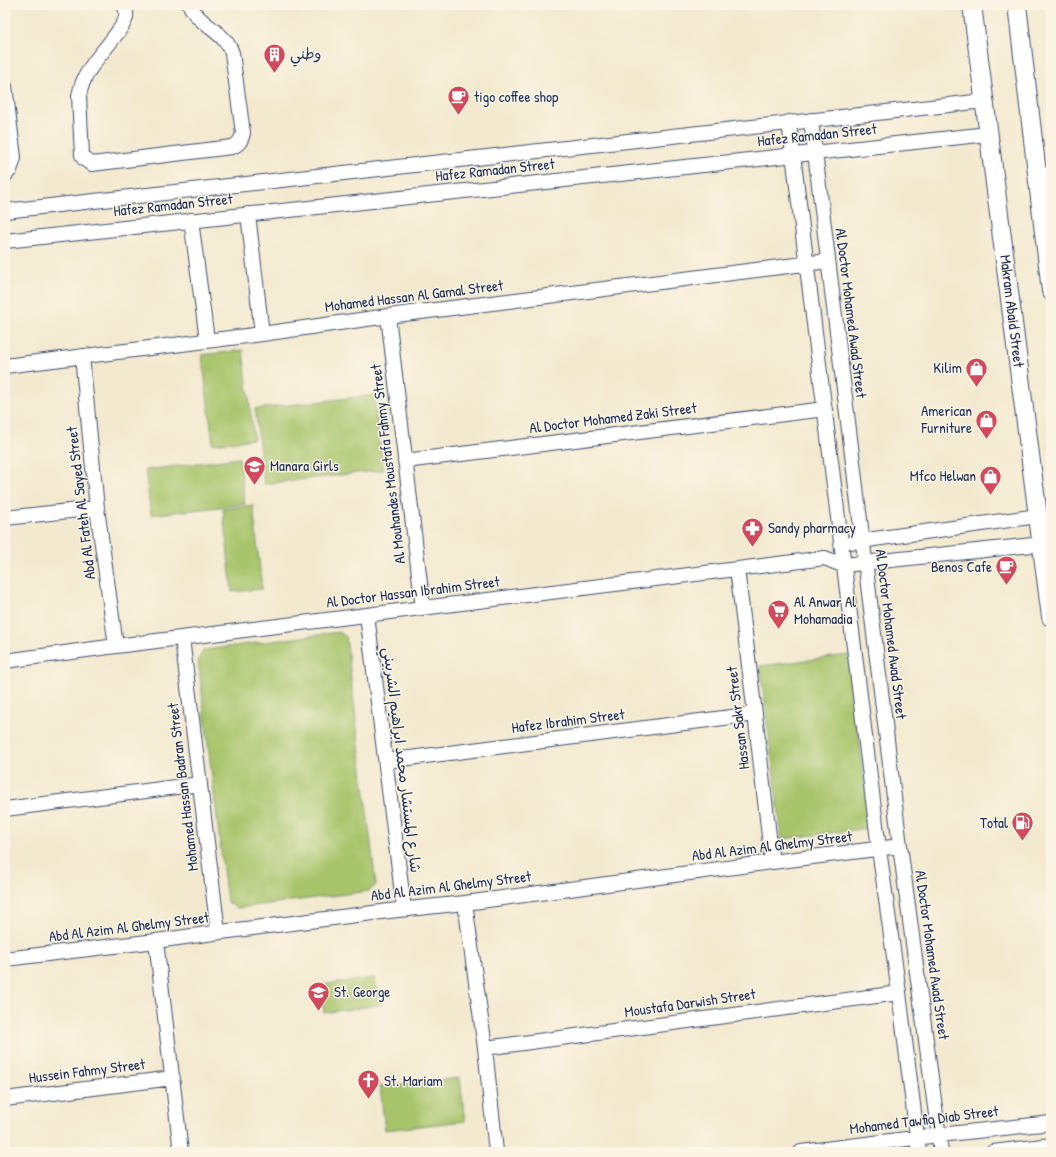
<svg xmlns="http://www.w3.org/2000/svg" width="1056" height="1157" font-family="'Patrick Hand','Playpen Sans Arabic',sans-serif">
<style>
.green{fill:#a7c46b;stroke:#617a64}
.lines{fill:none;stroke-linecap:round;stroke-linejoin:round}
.minor-casing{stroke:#3b4b6f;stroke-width:16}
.tertiary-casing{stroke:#3b4b6f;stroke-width:20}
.minor{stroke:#fff;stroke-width:14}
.tertiary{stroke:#fff;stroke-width:18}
.labels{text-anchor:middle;stroke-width:3;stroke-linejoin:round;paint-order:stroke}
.poi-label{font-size:15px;fill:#1b2f5e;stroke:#fcf5e5;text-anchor:start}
.street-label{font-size:15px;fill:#1b2f5e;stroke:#fcf5e5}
</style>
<rect width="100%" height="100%" fill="#fcf5e5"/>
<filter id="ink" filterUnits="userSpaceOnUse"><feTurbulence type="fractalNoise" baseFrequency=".025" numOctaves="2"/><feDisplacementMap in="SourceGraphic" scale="8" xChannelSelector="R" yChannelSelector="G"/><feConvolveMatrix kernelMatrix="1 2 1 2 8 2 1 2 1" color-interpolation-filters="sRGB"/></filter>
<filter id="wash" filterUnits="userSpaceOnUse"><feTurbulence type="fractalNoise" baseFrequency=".012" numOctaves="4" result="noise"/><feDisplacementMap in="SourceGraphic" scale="16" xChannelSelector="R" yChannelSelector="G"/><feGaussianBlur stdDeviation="0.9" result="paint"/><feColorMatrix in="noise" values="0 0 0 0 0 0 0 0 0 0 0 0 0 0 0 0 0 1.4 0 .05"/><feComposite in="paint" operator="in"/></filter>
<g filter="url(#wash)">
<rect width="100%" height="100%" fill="#f3e9cf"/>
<path class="green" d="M243,350L254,439L213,444L202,355Z
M374,395L383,470L264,484L255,409Z
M239,458L245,504L151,515L145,470Z
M253,505L262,589L232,592L223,509Z
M339,632L346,637L376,885L369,891L238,908L227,902L198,660L204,650Z
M849,655L870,828L782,839L760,666Z
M375,978L379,1005L324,1013L320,985Z
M460,1078L465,1121L385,1130L380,1086Z"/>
</g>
<g filter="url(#ink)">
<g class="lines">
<defs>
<path id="minor" d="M125,5C125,9 127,13 126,17C125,23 120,29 117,33C102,55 84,68 79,96L82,155L84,159L92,164L232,147C239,144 241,141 243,133L232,53C225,31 198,25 190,5
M5,86L14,158L10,170L5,175
M811,120L900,846L941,1152
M789,122L879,849L899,993L919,1152
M1037,176L1051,174
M5,211L984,101
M248,214L262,334
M191,220L207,340
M5,241L988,134
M388,316L423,608
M82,356L97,508L116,646
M5,366L262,334L388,316L828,261
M405,461L825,409
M5,518L97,508
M853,542L1038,516
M737,569L755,714L772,862
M367,615L404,909
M182,638L218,932
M5,661L116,646L825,558L837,563L844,565L1042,544
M386,761L755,714
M5,809L200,784
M465,903L485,1048L496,1152
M156,941L181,1152
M5,959L156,941L221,932L389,911L465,903L772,862L900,846
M485,1048L899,993
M5,1099L173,1078
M801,1152L939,1135L1051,1123
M993,1152L1051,1145"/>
<path id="tertiary" d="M972,5L1051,617
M1017,5L1051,291"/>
</defs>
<use href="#minor" class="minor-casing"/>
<use href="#tertiary" class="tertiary-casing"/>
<use href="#minor" class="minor"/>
<use href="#tertiary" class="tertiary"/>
</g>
</g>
<defs>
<symbol id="building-pin" viewBox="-11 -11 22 30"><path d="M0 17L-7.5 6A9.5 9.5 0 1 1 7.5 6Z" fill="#d1495b" stroke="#fcf5e5"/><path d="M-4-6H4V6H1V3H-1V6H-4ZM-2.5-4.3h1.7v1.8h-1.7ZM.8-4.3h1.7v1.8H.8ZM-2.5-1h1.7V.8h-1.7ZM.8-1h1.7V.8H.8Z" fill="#fff"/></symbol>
<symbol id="cafe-pin" viewBox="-11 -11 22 30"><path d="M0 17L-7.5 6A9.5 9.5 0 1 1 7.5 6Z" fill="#d1495b" stroke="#fcf5e5"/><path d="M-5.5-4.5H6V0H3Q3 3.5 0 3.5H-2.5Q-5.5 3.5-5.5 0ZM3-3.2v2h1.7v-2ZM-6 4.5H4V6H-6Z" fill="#fff"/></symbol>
<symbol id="shop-pin" viewBox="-11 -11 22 30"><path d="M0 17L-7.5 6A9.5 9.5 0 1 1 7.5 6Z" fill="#d1495b" stroke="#fcf5e5"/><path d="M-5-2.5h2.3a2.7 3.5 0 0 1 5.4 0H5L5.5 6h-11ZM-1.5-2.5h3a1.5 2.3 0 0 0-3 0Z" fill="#fff"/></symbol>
<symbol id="school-pin" viewBox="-11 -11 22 30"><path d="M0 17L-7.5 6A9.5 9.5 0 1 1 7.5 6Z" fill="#d1495b" stroke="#fcf5e5"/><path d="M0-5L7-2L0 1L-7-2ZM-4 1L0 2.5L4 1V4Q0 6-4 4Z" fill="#fff"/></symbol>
<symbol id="pharmacy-pin" viewBox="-11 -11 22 30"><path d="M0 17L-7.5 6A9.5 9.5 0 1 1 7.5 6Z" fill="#d1495b" stroke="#fcf5e5"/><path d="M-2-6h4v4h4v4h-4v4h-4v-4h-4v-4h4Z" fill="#fff"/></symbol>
<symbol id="supermarket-pin" viewBox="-11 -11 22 30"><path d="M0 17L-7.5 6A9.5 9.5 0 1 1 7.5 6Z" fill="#d1495b" stroke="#fcf5e5"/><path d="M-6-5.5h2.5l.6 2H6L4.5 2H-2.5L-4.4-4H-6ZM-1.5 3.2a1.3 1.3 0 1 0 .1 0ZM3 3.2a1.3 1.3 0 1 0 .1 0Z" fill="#fff"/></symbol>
<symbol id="fuel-pin" viewBox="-11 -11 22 30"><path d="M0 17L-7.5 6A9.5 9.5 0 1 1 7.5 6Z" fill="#d1495b" stroke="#fcf5e5"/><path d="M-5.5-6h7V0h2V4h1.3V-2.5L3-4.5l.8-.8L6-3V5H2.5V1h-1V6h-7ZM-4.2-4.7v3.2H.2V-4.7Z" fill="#fff"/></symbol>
<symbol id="church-pin" viewBox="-11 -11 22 30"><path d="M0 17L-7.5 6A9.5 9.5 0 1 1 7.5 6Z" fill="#d1495b" stroke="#fcf5e5"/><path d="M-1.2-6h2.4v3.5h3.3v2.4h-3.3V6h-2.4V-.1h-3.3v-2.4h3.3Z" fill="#fff"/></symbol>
</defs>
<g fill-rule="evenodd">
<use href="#building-pin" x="262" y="42" width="25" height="34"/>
<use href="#cafe-pin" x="446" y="84" width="25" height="34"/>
<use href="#shop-pin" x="964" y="356" width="25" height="34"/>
<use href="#shop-pin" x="974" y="408" width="25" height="34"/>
<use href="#school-pin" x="242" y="454" width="25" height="34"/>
<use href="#shop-pin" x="978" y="464" width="25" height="34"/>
<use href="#pharmacy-pin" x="740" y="516" width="25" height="34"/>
<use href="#cafe-pin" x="994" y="554" width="25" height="34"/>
<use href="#supermarket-pin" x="766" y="598" width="25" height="34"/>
<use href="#fuel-pin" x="1010" y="810" width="25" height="34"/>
<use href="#school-pin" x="306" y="980" width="25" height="34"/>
<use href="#church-pin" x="356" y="1068" width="25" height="34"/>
</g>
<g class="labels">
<g class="poi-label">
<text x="290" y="59">وطني</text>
<text x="474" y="102">tigo coffee shop</text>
<text x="962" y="373" text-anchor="end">Kilim</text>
<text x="972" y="416" text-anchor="end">American<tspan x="972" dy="17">Furniture</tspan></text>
<text x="270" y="471">Manara Girls</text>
<text x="976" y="481" text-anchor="end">Mfco Helwan</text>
<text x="768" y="533">Sandy pharmacy</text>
<text x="992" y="572" text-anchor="end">Benos Cafe</text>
<text x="794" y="607">Al Anwar Al<tspan x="794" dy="17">Mohamadia</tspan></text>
<text x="1008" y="828" text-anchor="end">Total</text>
<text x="334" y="997">St. George</text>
<text x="384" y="1086">St. Mariam</text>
</g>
<g class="street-label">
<text transform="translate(817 135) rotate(-6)" y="5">Hafez Ramadan Street</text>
<text transform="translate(495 170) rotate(-6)" y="5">Hafez Ramadan Street</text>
<text transform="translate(173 205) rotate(-6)" y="5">Hafez Ramadan Street</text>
<text transform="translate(414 296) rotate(-7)" y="5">Mohamed Hassan Al Gamal Street</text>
<text transform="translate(1012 311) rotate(83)" y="5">Makram Abaid Street</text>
<text transform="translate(851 313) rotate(83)" y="5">Al Doctor Mohamed Awad Street</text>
<text transform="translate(613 418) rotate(-7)" y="5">Al Doctor Mohamed Zaki Street</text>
<text transform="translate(388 464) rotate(-97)" y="5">Al Mouhandes Moustafa Fahmy Street</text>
<text transform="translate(81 503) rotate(-97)" y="5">Abd Al Fateh Al Sayed Street</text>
<text transform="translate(413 592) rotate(-7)" y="5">Al Doctor Hassan Ibrahim Street</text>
<text transform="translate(891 634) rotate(83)" y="5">Al Doctor Mohamed Awad Street</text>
<text transform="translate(738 718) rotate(-97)" y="5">Hassan Sakr Street</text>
<text transform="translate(568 721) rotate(-7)" y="5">Hafez Ibrahim Street</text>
<text transform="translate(402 760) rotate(83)" y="5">شارع المستشار محمد ابراهيم الشربيني</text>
<text transform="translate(183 787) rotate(-97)" y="5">Mohamed Hassan Badran Street</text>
<text transform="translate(772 846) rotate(-7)" y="5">Abd Al Azim Al Ghelmy Street</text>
<text transform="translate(451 886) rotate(-7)" y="5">Abd Al Azim Al Ghelmy Street</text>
<text transform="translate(129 927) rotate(-7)" y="5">Abd Al Azim Al Ghelmy Street</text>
<text transform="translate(932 955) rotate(82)" y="5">Al Doctor Mohamed Awad Street</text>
<text transform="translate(690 1003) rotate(-8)" y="5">Moustafa Darwish Street</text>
<text transform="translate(87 1071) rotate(-7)" y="5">Hussein Fahmy Street</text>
<text transform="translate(924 1120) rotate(-7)" y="5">Mohamed Tawfiq Diab Street</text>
</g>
</g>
<rect width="1056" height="1157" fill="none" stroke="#fcf5e5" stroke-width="20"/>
</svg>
